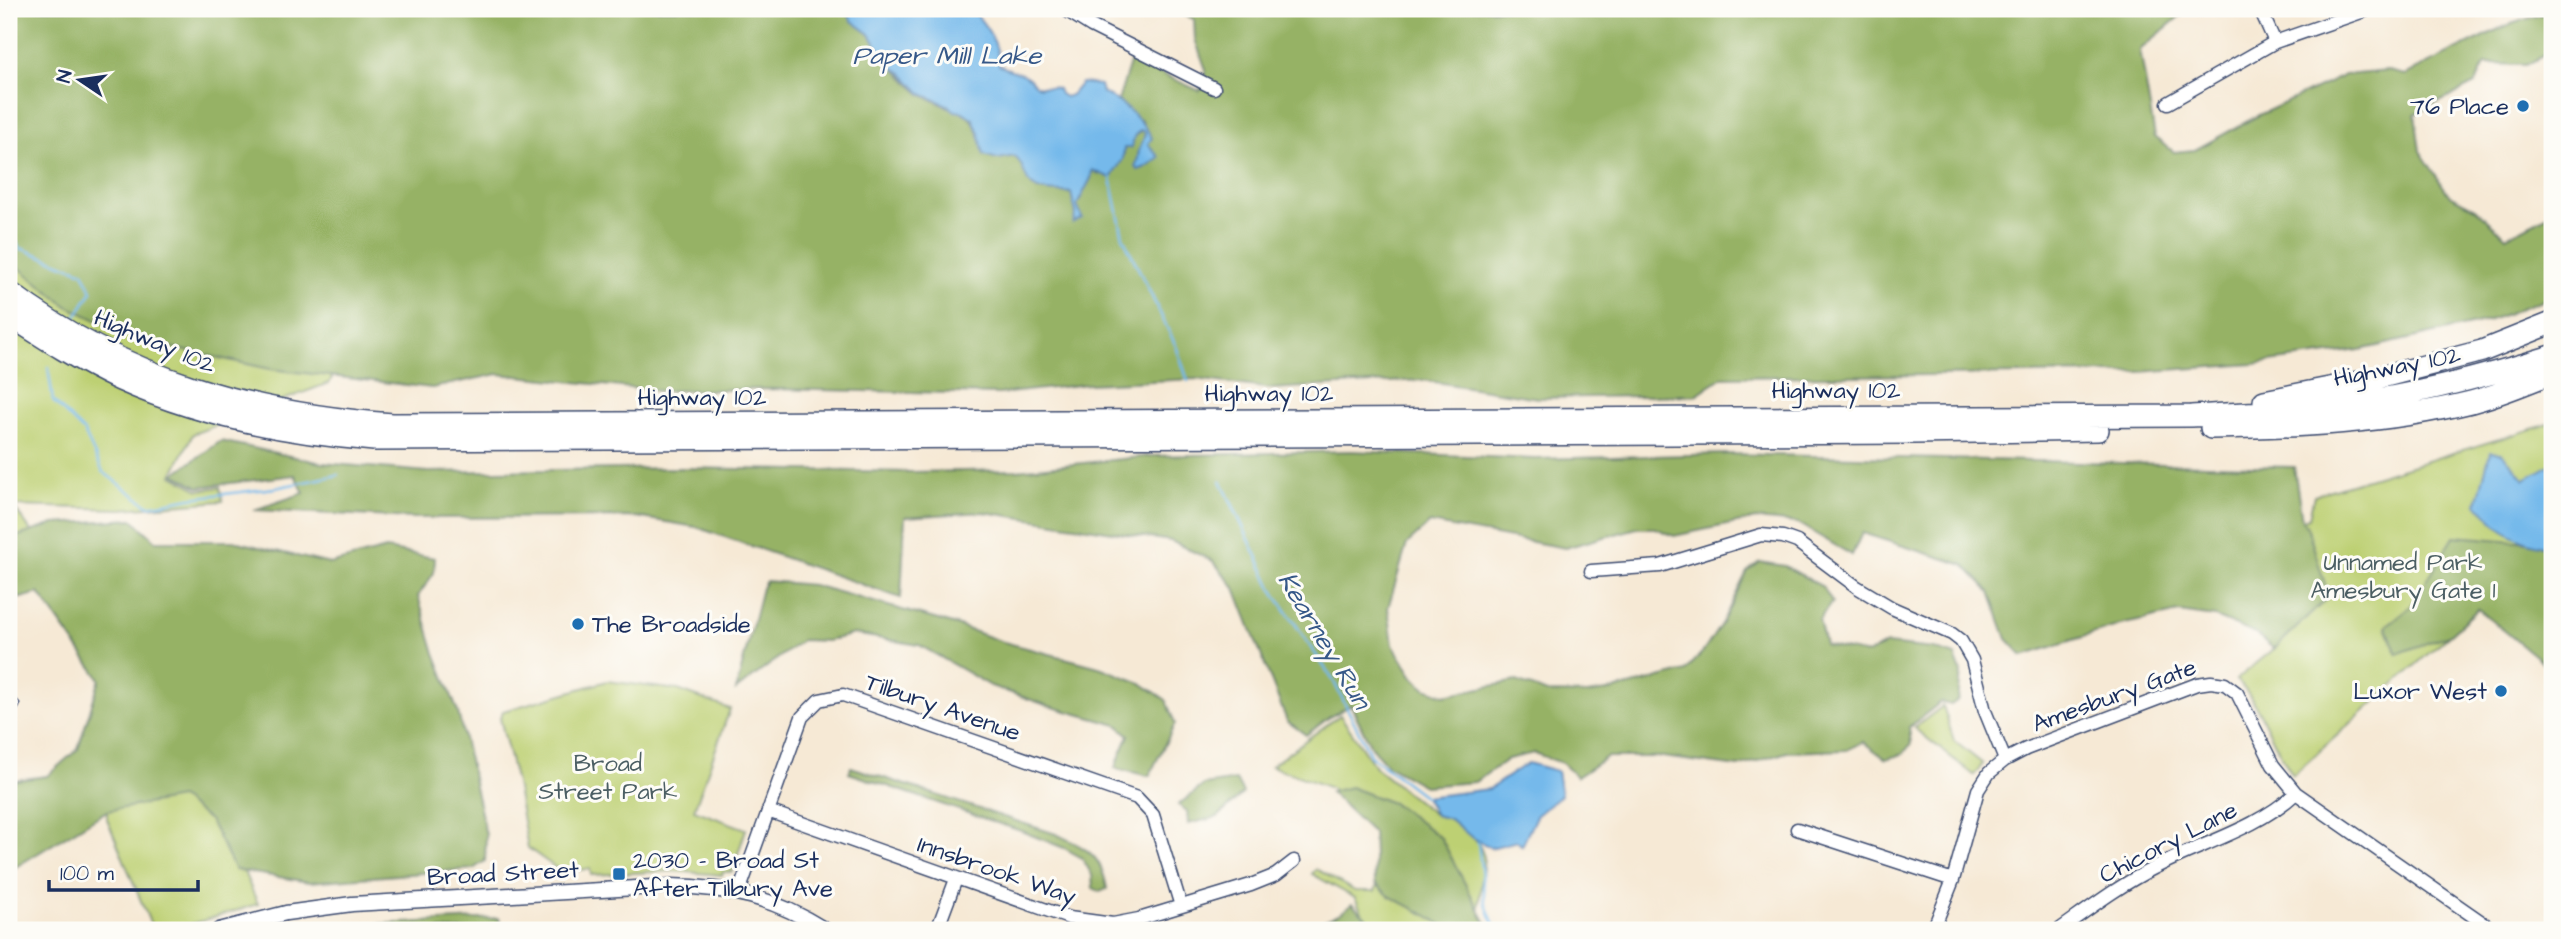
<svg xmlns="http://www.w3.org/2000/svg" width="2561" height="939" font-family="'Architects Daughter',sans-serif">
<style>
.green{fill:#bdd073;stroke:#6c8068;stroke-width:2}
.forest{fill:#96b265;stroke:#587062;stroke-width:2}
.water{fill:#74b9eb;stroke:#4874a4;stroke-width:2}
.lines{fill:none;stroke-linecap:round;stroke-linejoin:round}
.stream{stroke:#74b9eb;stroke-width:2.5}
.minor-casing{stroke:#3c4b70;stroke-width:15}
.tertiary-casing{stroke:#3c4b70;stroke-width:17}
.motorway-casing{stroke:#3c4b70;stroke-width:24}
.minor{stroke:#fff;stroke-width:12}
.tertiary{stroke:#fff;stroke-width:14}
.motorway{stroke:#fff;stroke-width:21}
.poi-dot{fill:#1f6fb2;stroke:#fdfcf7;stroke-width:2.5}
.labels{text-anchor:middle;stroke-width:6;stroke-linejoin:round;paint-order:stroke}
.poi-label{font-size:24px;fill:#1b2f5e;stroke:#fdfcf7;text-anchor:end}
.street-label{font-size:24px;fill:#1b2f5e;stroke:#fdfcf7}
.park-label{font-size:24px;fill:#4c5f64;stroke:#fdfcf7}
.water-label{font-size:26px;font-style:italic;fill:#365888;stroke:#fdfcf7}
</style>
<rect width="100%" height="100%" fill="#fdfcf7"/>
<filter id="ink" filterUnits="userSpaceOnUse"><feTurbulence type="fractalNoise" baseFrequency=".0143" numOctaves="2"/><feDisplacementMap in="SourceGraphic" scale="14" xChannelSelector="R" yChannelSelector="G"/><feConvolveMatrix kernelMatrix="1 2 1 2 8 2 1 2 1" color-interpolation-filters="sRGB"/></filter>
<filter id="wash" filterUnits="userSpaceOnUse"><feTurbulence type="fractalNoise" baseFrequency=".00686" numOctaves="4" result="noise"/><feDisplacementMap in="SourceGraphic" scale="28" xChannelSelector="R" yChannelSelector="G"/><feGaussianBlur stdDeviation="1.57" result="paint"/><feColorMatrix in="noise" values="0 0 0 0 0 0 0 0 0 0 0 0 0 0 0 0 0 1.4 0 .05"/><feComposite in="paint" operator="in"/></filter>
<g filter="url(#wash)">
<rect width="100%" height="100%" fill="#f6e9d5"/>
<path class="green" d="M9,211L339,365L329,383L193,434L172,475L199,490L220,487L223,501L121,509L13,506L134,674L223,824L258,904L172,930H153L107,819V811L78,749L100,679L39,593L9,601Z
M2552,423V658L2478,609L2293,775C2273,747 2260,702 2236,680L2274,649L2314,611L2302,520L2309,518L2314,495Z
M607,681L678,690L730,709L694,810L746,829L732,872H723L722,875L674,871L591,875L590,869L560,871L528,848L516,783L500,718L503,711Z
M1943,706L1954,741L1983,764L1974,775L1914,728Z
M1340,715L1376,768L1435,815L1450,819L1478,842L1484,857L1478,913L1492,930H1371L1355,898L1312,874L1316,869L1355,891H1375L1391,842L1331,788L1271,766Z"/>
<path class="forest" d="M11,9H847L851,20L870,34L879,49L889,58L890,66C903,73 910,87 923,95C960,117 975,103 984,155L998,159L1014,156L1022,161L1037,190L1071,193L1076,213L1074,222L1080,213L1077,205L1091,178L1092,170L1099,174L1124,155V148L1141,130L1145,133C1144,149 1136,148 1142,168L1146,167L1148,144L1142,121L1134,117L1118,101L1131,60L1200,91L1206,70L1195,39L1194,19L1169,9H2188L2140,50L2155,137L2174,152L2195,150L2259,115L2345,75L2388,71L2405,75L2505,26L2552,11V51L2526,65L2485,64L2475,84L2415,114L2420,151L2449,195L2475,208L2506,237L2552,213V296L2488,321L2360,350L2254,364L2124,373L1722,377L1696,395L1538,398L1422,380L1272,389L1196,379L1088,384L999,394L771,389L660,391L498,374L432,388L270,369L140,341L67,306L9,260V10Z
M221,441L322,463L428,472L682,468L911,472L1017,470L1150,456L1351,451L1535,459L1728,454L2294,467L2302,520L2307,526L2329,597L2274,649L2256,634L2215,617L2179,612L2120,625L2023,656L2007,639L1990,592L1964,565L1862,533L1852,555L1797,523L1756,519L1674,536L1656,528H1637L1565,548L1430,523L1407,544L1388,608L1393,645L1413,677L1423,687L1444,695L1517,681L1547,693L1587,694L1614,690L1686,671L1705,649L1723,621L1747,572L1760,562L1785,566L1823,587L1832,602L1819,620L1825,645L1867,654L1887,644L1934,649L1955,656L1961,672L1958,700L1951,705L1941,702L1909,727L1911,744L1903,754L1886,759L1863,742L1847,750L1787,752L1738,767L1663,757H1607L1577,777L1562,763L1534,753L1508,759L1475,782L1424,786L1387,765L1371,747L1351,705L1331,716L1306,735L1287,721L1235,588L1213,561L1171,541L984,512L905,517L901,598L696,527L636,517L413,518L254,510L304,493L295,475L199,487L174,474Z
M132,519L156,541H234L330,564L386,549L435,558L434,573L418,596L435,653L458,712L486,835L485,861L473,869L309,882L235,870L210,821L180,798L107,811L9,871V781L47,776L78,749L100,679L39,593L9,601V539L54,524Z
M2454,536L2529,542L2552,548V670L2478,609L2449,635L2397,654L2386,626L2411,606Z
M766,581L813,585L956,625L1000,641L1099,667L1141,683L1166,700L1175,724L1149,776L1115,768L1129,735L1117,725L1049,706L991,686L919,645L854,634L827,641L802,640L736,690L762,588Z
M851,767L1056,834C1087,849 1101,853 1107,889L1100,892L1093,888L1092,875L1082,858L1064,848L1021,831L849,773Z
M1236,780L1243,793L1218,817L1188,824L1187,811L1178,805L1204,785Z
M1350,787L1395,804L1441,838L1489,929L1450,930L1428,916L1389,896L1375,883L1373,833L1330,792Z
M1352,904L1368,919V930H1304L1341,913Z
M499,918L501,930H353L380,924Z"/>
<path class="water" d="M847,9H972C986,26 999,42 999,65C1010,71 1019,71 1029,78C1032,80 1033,85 1037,86C1042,88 1050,85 1058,89L1060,94L1065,97L1071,95L1081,83L1100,85L1102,93C1121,100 1143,121 1152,138L1148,144L1159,157L1146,167L1138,170L1135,167C1139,160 1137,154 1140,147C1142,142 1144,140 1145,133L1141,130L1135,135L1131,148H1124L1123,159L1111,178L1092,170L1091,178L1077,205L1082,218L1073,223L1076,213L1071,193C1061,191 1045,193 1036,188C1022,181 1026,164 1014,156L998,159L984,155L979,133L973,119L963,112L955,111L948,105L922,94L901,72L890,66L889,58L879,49L870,34L851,20Z
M2490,452L2502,453L2525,479L2552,464V548C2517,541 2498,532 2477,503Z
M1528,763L1557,771L1561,795L1536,816L1522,846L1517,841L1491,848L1471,837L1450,819L1435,815L1425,797L1489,789Z"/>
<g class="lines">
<path class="stream" d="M1111,178L1123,237L1176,346L1188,381
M9,233L20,248L83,272L92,291L75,318
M48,367L53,401L84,432L103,472L149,506L190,498L275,488L338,475
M1221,481L1275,594L1333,680L1371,756L1425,797
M1478,842L1485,902L1496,930"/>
</g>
</g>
<g filter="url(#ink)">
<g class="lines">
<defs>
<path id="minor" d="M1064,9L1091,26L1214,88
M2260,9L2275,42
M2168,103L2275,42L2370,9
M1591,571L1660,566L1761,535L1783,537L1797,542L1857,587L1892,608L1952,634L1961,641L1972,660L1985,711L2005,760
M9,707L13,705
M768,811L1069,918L1113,924L1139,919L1251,885L1276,875L1294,861
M1797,829L1953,880
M739,892L802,717L819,700L843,695L1137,798L1153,815L1181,906
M937,930L956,879
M1933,930L1953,880L1978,790L1989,773L2005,760L2026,749L2197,684L2211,682L2225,684L2237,693L2273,765L2296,793L2493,930
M2059,930C2090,908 2120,885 2154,868C2201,843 2256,830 2296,793"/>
<path id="tertiary" d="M219,930L286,913L352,904L671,886C729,887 775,898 825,930"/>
<path id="motorway" d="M9,292C123,378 252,414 393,424L2191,416C2245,413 2299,411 2353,403C2421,394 2487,376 2552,356
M9,315C44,338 81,362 120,380C200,416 287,433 374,440L1914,433L2098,430
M2264,401L2370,380L2482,351L2552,323
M2211,428C2298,427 2386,423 2471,402C2499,395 2526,383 2552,373"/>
</defs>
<use href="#minor" class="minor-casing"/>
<use href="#tertiary" class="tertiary-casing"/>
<use href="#motorway" class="motorway-casing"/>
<use href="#minor" class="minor"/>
<use href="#tertiary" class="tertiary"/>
<use href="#motorway" class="motorway"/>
</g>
</g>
<g class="poi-dot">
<circle cx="2523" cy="106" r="7"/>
<circle cx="578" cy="624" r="7"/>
<circle cx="2501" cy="691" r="7"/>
<rect x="612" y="867" width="14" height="14" rx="3.5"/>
</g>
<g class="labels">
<g class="poi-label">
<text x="2509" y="114">76 Place</text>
<text x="592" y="632" text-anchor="start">The Broadside</text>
<text x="2487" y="699">Luxor West</text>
<text x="633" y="868" text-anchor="start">2030 - Broad St<tspan x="633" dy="28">After Tilbury Ave</tspan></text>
</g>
<g class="street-label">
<text transform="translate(155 341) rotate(23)" y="8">Highway 102</text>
<text transform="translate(2397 366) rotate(-11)" y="8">Highway 102</text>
<text x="1836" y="398">Highway 102</text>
<text x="1269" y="401">Highway 102</text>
<text x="702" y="405">Highway 102</text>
<text transform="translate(2114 695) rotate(-20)" y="8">Amesbury Gate</text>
<text transform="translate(943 707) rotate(19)" y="8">Tilbury Avenue</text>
<text transform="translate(2168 842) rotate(-27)" y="8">Chicory Lane</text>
<text transform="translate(997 870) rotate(19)" y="8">Innsbrook Way</text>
<text transform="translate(503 873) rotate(-3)" y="8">Broad Street</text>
</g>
<g class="park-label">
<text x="2403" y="570">Unnamed Park<tspan x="2403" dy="28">Amesbury Gate 1</tspan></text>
<text x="608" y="771">Broad<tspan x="608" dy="28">Street Park</tspan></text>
</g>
<g class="water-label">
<text x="947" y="64">Paper Mill Lake</text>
<text transform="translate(1325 640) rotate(59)" y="9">Kearney Run</text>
</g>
</g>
<rect width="2561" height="939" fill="none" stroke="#fdfcf7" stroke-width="35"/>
<g transform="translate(80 80) rotate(283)" stroke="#fdfcf7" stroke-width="5" paint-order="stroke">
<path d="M0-5L12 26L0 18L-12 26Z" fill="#1b2f5e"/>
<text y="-10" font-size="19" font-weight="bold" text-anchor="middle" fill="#1b2f5e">N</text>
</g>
<path d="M49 880v10h149v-10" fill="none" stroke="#1b2f5e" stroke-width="3.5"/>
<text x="60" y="880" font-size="21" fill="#1b2f5e" stroke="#fdfcf7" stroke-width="5" paint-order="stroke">100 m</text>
</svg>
